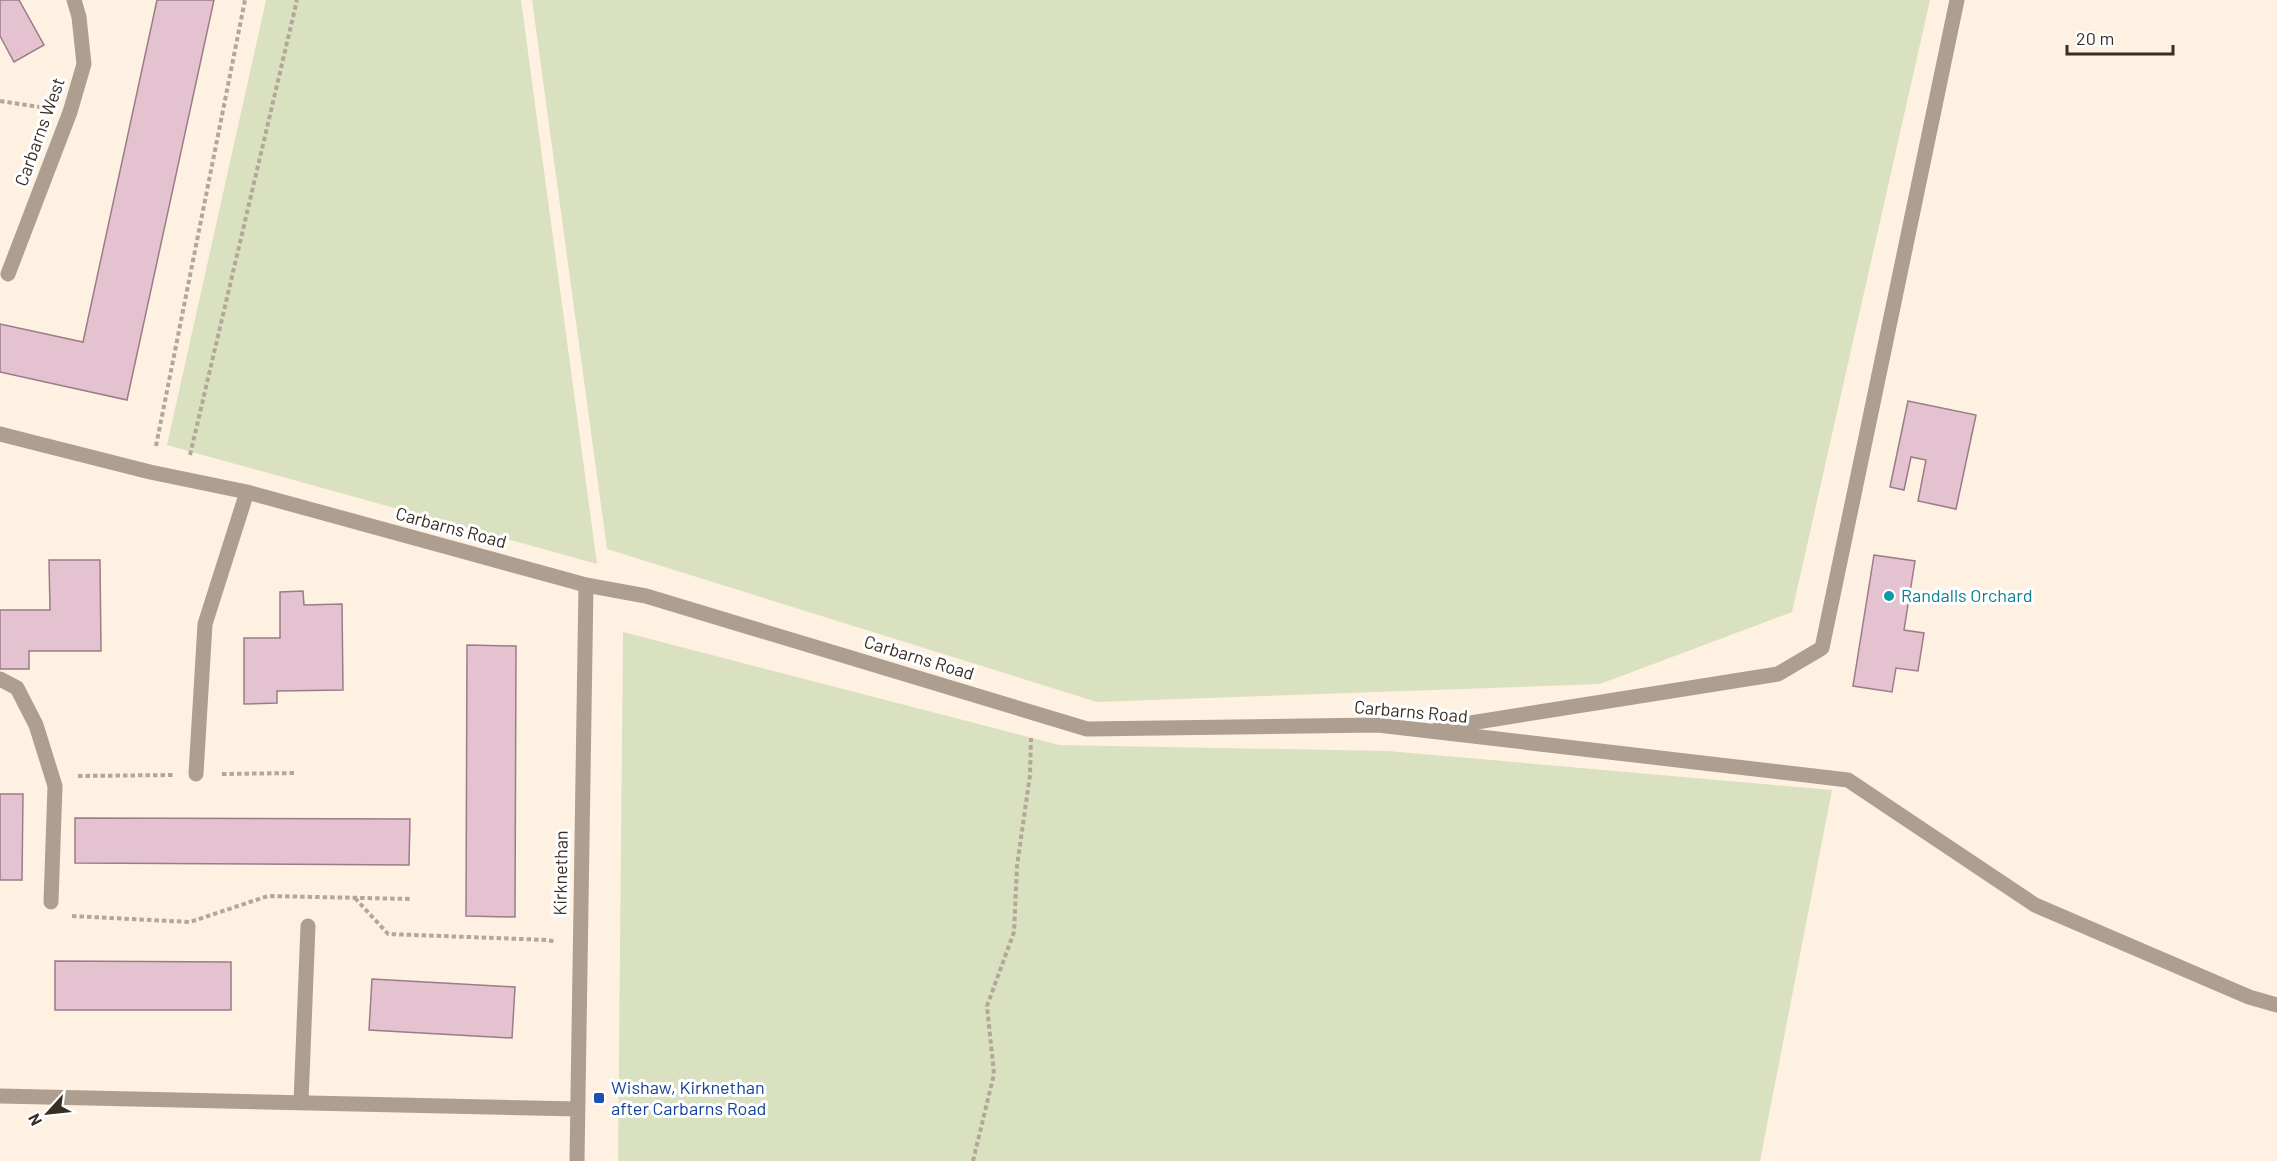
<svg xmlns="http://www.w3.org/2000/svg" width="2277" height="1161" font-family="Barlow,sans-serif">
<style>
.green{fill:#dae1c0}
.building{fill:#e4c2cf;stroke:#9b7c89;stroke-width:1.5}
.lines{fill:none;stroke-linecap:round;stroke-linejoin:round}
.path{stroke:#b2a799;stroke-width:4;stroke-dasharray:4.5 3;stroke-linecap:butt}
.minor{stroke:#ae9e8f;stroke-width:15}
.culture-dot{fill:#0f9aa8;stroke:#fff;stroke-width:2}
.transit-dot{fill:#1a4fb4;stroke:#fff;stroke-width:2}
.labels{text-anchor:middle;stroke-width:6;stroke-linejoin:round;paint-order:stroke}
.street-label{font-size:18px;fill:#372e24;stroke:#fff}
.culture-label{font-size:18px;fill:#0d838f;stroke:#fff;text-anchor:start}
.transit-label{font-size:18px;fill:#164399;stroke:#fff;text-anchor:start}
</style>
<rect width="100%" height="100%" fill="#fef1e1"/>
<path class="green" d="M266,0H521L597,564L167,445Z
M532,0H1930L1792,612L1600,684L1097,702L607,549Z
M623,632L1059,745L1388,751L1832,790L1760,1161H618Z"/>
<path class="building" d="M0,0H19L44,45L14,62L0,36Z
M157,0H214L127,400L0,372V324L83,342Z
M1908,401L1976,415L1956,509L1918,501L1926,460L1911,457L1904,490L1890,487Z
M1874,555L1915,561L1904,630L1924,633L1918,671L1896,668L1892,692L1853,686Z
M49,560H100L101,651H29V669H0V610H50Z
M303,591L304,605L342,604L343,690L277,691V703L244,704V638H280V592Z
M467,645L516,646L515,917L466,916Z
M0,794H23L22,880H0Z
M75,818L410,819L409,865L75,863Z
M55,961L231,962V1010H55Z
M372,979L515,987L512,1038L369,1030Z"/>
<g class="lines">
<path class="path" d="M0,101L46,108
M156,446L245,0
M190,455L297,0
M222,774L296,773
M78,776L173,775
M355,898L388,934L548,940L556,942
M72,916L190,922L268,896L412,899
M973,1161L994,1074L987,1006L1014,932L1017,866L1030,775L1031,738"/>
<path class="minor" d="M8,274L70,112L84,64L79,17L74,0
M0,434L150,472L247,492L586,585L646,596L1087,729L1378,725L1848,780L2035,905L2249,997L2277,1005
M0,679L17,688L36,725L55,786L51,902
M1439,728L1778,674L1822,648L1957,0
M196,774L205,624L247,492
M0,1096L578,1109
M301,1102L308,926
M577,1161L586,585"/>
</g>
<circle class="culture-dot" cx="1889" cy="596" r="6"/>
<rect class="transit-dot" x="593" y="1092" width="12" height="12" rx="3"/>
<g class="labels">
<g class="street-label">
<text transform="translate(40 132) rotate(-70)" y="6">Carbarns West</text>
<text transform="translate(451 528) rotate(15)" y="6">Carbarns Road</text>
<text transform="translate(919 658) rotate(17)" y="6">Carbarns Road</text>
<text transform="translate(1411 712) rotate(5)" y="6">Carbarns Road</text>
<text transform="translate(561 873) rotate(-89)" y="6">Kirknethan</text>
</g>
<g class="culture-label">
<text x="1901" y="602">Randalls Orchard</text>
</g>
<g class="transit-label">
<text x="611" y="1094">Wishaw, Kirknethan<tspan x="611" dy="21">after Carbarns Road</tspan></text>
</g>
</g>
<g transform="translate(48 1113) rotate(243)" stroke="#ffffff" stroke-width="4.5" paint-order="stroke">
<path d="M0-4.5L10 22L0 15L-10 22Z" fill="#372e24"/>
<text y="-9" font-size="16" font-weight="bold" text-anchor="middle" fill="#372e24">N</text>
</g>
<path d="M2067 45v9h106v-9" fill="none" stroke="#372e24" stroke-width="3"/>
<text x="2076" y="45" font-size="18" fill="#372e24" stroke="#ffffff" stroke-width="4.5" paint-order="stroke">20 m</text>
</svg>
